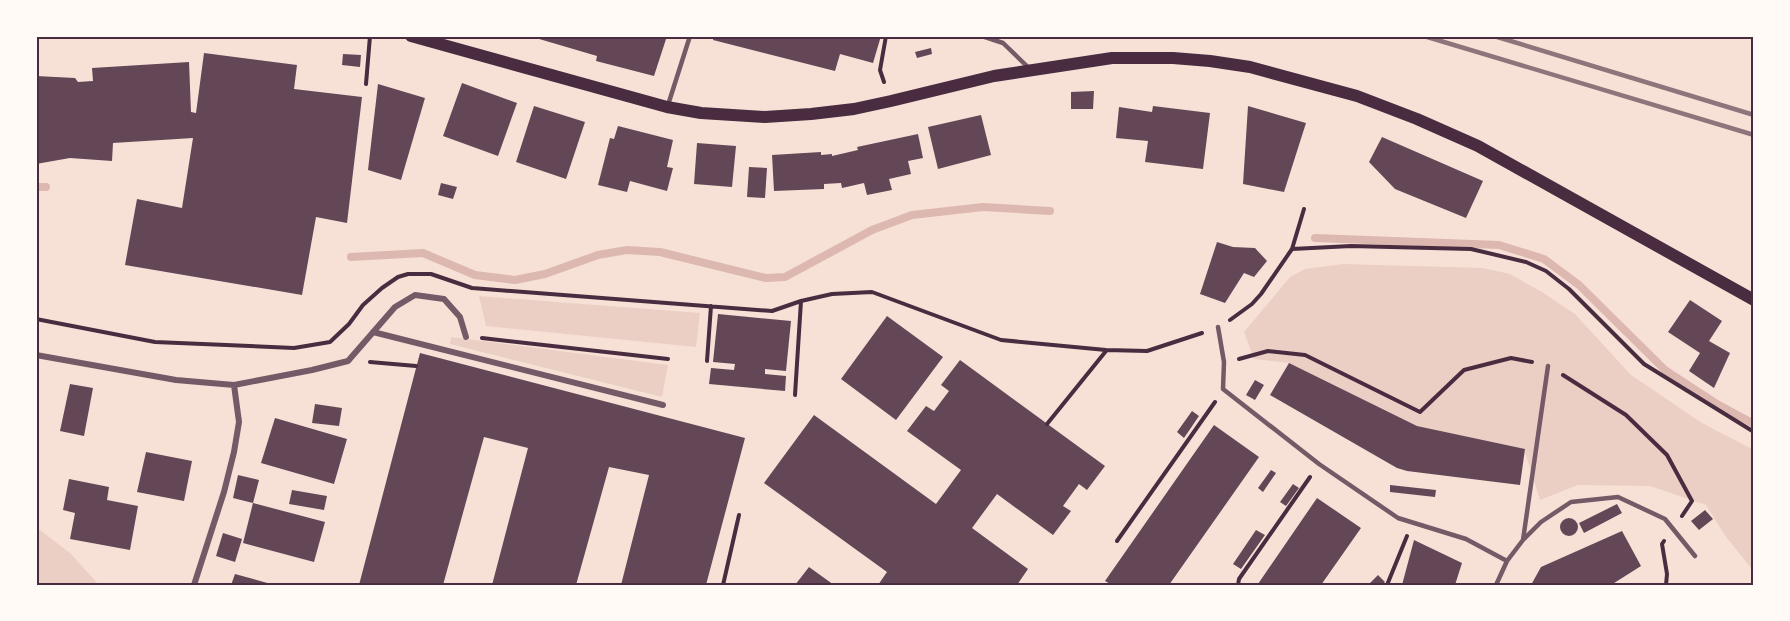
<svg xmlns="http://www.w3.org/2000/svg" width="1790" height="621" font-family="'Work Sans',sans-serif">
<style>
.green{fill:#ebcfc5}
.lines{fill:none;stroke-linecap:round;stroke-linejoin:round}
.stream{stroke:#dcb8b0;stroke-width:8}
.building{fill:#644757}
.path{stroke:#4a2c40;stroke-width:4}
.service{stroke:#755966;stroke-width:4.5}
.minor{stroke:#755966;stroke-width:6}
.secondary{stroke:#4a2c40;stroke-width:12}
.rail{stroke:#8f747c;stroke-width:4.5}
.neatline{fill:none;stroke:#4a2c40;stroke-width:2}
</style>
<rect width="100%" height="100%" fill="#f7e1d7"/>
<path class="green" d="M1343,264L1483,268L1510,274L1542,292L1575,314L1631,375L1702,423L1754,450V572L1724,534L1706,505L1650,486L1578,485L1540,500L1524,449L1417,426L1289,363L1254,359L1244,332L1290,277L1305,269Z
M479,296L700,313L696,347L486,326Z
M451,337L668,365L662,397L450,344Z
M36,527L70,553L99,585H36Z"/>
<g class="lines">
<path class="stream" d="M36,187H46
M1315,238L1499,245L1544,259L1579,285L1665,370L1717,404L1754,424
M351,257L423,253L475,275L515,280L545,274L598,255L627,250L660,252L766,278L785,277L872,230L912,215L983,207L1050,211"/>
</g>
<path class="building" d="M529,36H667L654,76L596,61L597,56Z
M714,36H881L873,63L840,54L835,71L713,40Z
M931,48L932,54L917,58L915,52Z
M204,53L297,65L294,89L362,97L347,223L316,217L302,295L125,265L137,199L182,208L193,138L113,143L112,161L70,158L36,164V76L75,78L78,82L93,81L92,68L189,62L191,112L196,113Z
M343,54L361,55L360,67L342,65Z
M462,83L517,103L498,156L443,136Z
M378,84L425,98L401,180L368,170Z
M1094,91L1093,109H1071V92Z
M534,106L585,122L566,179L516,162Z
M1153,106L1210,113L1203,169L1145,162L1148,141L1116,138L1119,107L1152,112Z
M1248,106L1306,123L1284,192L1243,184Z
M981,115L991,155L938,169L928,127Z
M618,126L673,140L667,167L673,168L667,191L630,181L627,192L598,185L610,138L614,139Z
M918,134L923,158L908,161L911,174L889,179L892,190L867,195L864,183L842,188L841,183L824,184V189L774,191L772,155L821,152V155L832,154V156L858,150L857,147Z
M1382,137L1483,181L1466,218L1395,189L1369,162Z
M697,143L736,146L732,187L694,184Z
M749,167L767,168L765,198L747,197Z
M441,183L457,187L453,199L438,195Z
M1217,242L1233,247L1255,248L1267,261L1254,277L1244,273L1225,303L1200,294Z
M1690,300L1722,321L1709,341L1730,353L1714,388L1689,371L1700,353L1668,332Z
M718,314L791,321L786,371L765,369V374L786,376L785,391L709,384L711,368L734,370L735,364L713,362Z
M887,316L943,357L896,420L841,379Z
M420,353L745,438L706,585H621L649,475L609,467L576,585H492L528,448L484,437L443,585H359Z
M960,360L1105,466L1087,490L1079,484L1063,506L1071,511L1053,535L997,494L972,528L1028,569L1017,585H878L887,572L764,483L814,415L936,504L961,470L907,431L926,406L934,411L949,391L941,385Z
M1289,363L1417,426L1525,449L1520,485L1407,471L1397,468L1270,395Z
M1255,380L1264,385L1255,400L1246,395Z
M70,384L93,388L84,436L60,431Z
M315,404L342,408L339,426L312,423Z
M1192,411L1199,416L1184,438L1177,432Z
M275,418L347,439L334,484L261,463Z
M1214,425L1259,457L1169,585H1112L1105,581Z
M146,452L192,461L184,501L137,492Z
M1271,470L1276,473L1263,492L1258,488Z
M238,475L259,480L253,503L325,522L314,562L243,543L253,503L233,498Z
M69,479L109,487L107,500L138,506L130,550L70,539L75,513L63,510Z
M1293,484L1299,488L1286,506L1280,502Z
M1390,485L1436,490L1435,497L1390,492Z
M292,490L327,496L324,510L289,504Z
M1317,498L1361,528L1321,585H1260L1258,584Z
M1617,504L1622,513L1584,533L1579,523Z
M1705,510L1713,519L1699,530L1691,521Z
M1560 527a9 9 0 1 1 18 0a9 9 0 1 1-18 0Z
M1256,530L1265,535L1241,569L1233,564Z
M1622,531L1641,566L1611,585H1531L1541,567Z
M223,533L242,539L235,562L216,556Z
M1414,540L1462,563L1455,585H1402Z
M809,567L834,585H795Z
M235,574L271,584V585H231Z
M1378,575L1385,582L1382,585H1368Z"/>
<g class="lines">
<path class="path" d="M884,82L880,70L886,36
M366,84L370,36
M1292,249L1304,209
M36,319L155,342L294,348L330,342L349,324L363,305L382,288L398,277L408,274H431L472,288L772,311L801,301L832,294L872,292L1001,340L1106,350L1147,351L1202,333
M1230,320L1252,304L1261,294L1292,249L1351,246L1471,249L1526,262L1546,271L1569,289L1644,364L1754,432
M482,338L668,359
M1239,359L1268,351L1305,355L1420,412L1464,370L1511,358L1532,362
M707,361L711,306
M370,362L416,366
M1563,375L1626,415L1667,455L1692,501L1682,516
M795,395L801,301
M1047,424L1106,351
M1117,541L1215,402
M1664,541L1662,544L1667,574L1666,585
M723,585L739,515
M1238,585L1239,579L1310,477
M1387,585L1407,536"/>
<path class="service" d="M982,36L1003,43L1030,69
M668,105L690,36
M1218,327L1224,362L1223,389L1319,464L1398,518L1466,539L1507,561
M1523,540L1548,366
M1496,585L1507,561L1523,540L1541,522L1571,502L1618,497L1665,519L1695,556"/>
<path class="minor" d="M373,332L663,405
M36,355L176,380L234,385L239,422L234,452L224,492L194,585
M234,385L312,370L348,361L395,307L415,295L444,299L460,317L466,337"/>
<path class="secondary" d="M411,36L667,107L701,113L765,117L811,114L854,109L891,101L994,76L1112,58H1173L1210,61L1250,67L1357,96L1417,119L1478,146L1754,300"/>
<path class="rail" d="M1424,36L1754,135
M1494,36L1754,115"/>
</g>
<rect width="1790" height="621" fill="none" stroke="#fffaf5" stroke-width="75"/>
<rect x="38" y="38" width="1714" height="546" class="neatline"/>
</svg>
